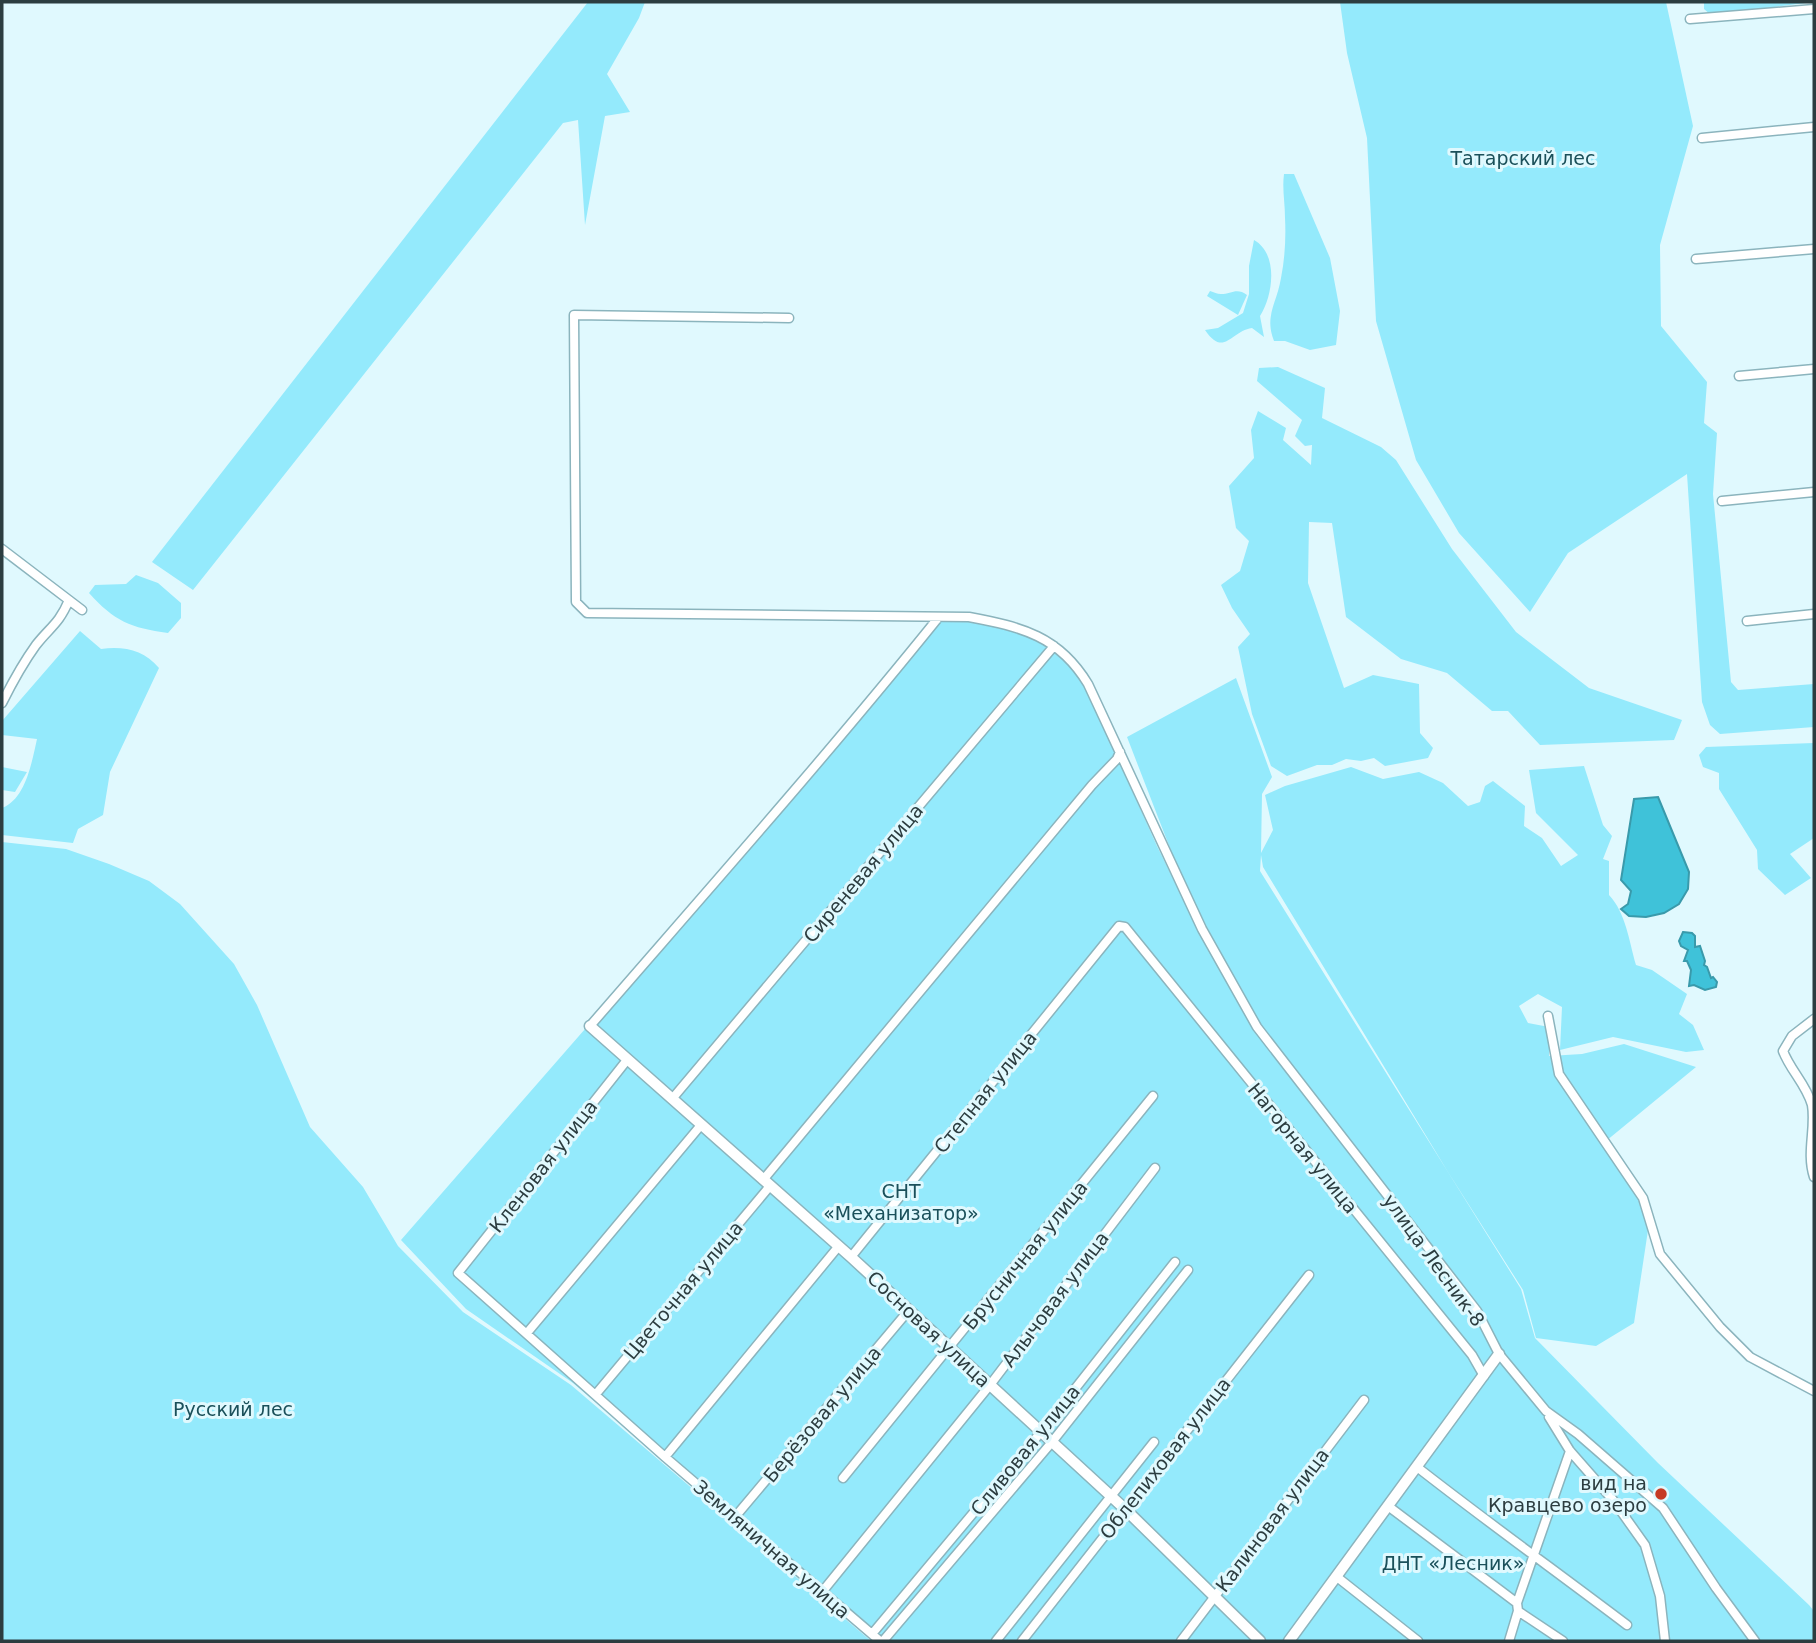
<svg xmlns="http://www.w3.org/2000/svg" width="1816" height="1643" font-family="'DejaVu Sans',sans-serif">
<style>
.green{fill:#94eafc}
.water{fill:#3fc2d9;stroke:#399aab;stroke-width:2}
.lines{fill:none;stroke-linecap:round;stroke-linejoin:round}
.minor-casing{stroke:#8bb4bd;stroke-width:11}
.tertiary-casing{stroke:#8bb4bd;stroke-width:13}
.minor{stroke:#fff;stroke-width:8}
.tertiary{stroke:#fff;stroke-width:10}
.poi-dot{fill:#c63a24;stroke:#e0f9fe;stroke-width:2.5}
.labels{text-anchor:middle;stroke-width:6;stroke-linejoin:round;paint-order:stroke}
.park-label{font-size:19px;fill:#1a505a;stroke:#e0f9fe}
.street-label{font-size:19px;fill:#2c3d40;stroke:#e0f9fe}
.poi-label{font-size:19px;fill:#2c3d40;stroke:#e0f9fe;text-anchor:end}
</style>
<rect width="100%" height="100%" fill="#e0f9fe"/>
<path class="green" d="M588,2H645L639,18L607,74L630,112L605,116L585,225L578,120L563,123L193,590L152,562Z
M1340,2H1666L1693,126L1660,245L1661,326L1707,382L1704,423L1717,433L1713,494L1731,682L1738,690L1814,684V727L1720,734L1710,725L1702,702L1687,474L1568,553L1530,612L1459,533L1416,460L1376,321L1367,138L1347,53Z
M1704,2H1814L1711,15L1704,9Z
M1284,174H1294L1330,258L1340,311L1336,345L1310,350L1285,341H1274C1264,316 1277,303 1281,278C1285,258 1286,237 1285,218C1285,202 1282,189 1284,174Z
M1254,240C1279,254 1273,296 1260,316L1264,337L1252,328C1231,331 1224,358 1205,330L1218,328L1243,313L1249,294V266Z
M1210,291C1214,292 1217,294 1221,294C1231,294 1237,287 1247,295L1238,315L1207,296Z
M1278,367L1325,388L1322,418L1381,447L1396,460L1452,549L1516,632L1589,688L1682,720L1674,740L1540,745L1508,711H1492L1447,673L1401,659L1346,617L1332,523L1309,522L1308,583L1344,688L1373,675L1419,684L1420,733L1433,748L1428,758L1385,766L1374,758L1361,761L1346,759L1332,765H1317L1287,776L1271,766L1252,714L1238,647L1250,634L1232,608L1221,585L1240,571L1249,541L1236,528L1229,486L1254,458L1251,430L1258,411L1286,428L1283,440L1311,465L1312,445L1305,446L1295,436L1302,420L1257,381L1259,368Z
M136,575L158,583L181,603V618L168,633C131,628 114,621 89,593L95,585L126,584Z
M979,620L1037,638L1062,654L1081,677L1157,846L1208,950L1215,943L1180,874L1127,737L1236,678L1272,777L1262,794L1261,853L1273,830L1265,795L1285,786L1351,767L1383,779L1419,772L1443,783L1468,806L1480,802L1485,786L1493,781L1525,806L1524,826L1542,838L1561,866L1578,855L1536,813L1529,770L1584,766L1603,825L1612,836L1603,859L1609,861V895C1626,913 1629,941 1636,965L1652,970L1687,994L1679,1014L1693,1025L1704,1050L1686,1052L1613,1037L1560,1050L1562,1007L1538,994L1519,1006L1528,1023L1549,1027V1056L1582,1054L1624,1044L1696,1067L1606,1141L1650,1217L1634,1323L1596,1346L1536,1338L1523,1290L1448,1172L1263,867L1261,855L1260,871L1521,1289L1535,1338L1658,1463L1809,1605L1814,1611V1641H876L573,1383L466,1309L401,1240L940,622Z
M80,631L101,649C124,646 144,650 159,668L110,772L103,815L78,829L73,843L2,835V808C26,799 32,761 37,739L2,735V721Z
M1814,743V838L1790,854L1811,878L1785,895L1758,869L1757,850L1719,789V773L1703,767L1699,755L1706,747Z
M2,767L27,772L15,792L2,790Z
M2,842L66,849L109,864L149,881L180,904L234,964L257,1005L310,1127L363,1187L398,1246L463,1312L571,1385L871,1641H2Z"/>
<path class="water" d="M1658,797L1689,872L1688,889L1679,904L1664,913L1646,917L1629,916L1621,909L1628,904L1631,891L1621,880L1634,799Z
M1683,932L1692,933L1695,936V947L1700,946L1705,961L1704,965L1707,967L1711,978L1713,977L1717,982L1716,987L1705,990L1694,985L1689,986L1691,970L1687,961H1684L1688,950L1681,946L1679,941Z"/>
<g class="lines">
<defs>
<path id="minor" d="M1690,19L1814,9
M1702,138L1814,127
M1696,259L1814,249
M789,318L574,315L576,602L587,613L969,617C1022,627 1059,636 1088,684L1202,929L1257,1027L1477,1311L1499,1354L1546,1411L1578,1434L1663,1508L1716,1588L1755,1641
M1739,376L1814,369
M1722,501L1814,492
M2,549L82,610
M1747,621L1814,614
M2,703C12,683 23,663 36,645C50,627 59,624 69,600
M1548,1016L1559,1074L1643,1198L1660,1254L1720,1327L1750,1357L1814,1391
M1814,1019L1792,1036L1783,1051C1790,1070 1806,1084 1812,1105C1816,1128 1806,1153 1814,1177
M590,1026C707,891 826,757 938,618
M627,1060L458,1273L665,1457L880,1641
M672,1099L1054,646
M763,1180L1092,785L1117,759L1120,752
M851,1257L1119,926L1125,927L1472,1355L1484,1376
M527,1333L701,1125
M596,1394L770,1186
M1549,1417L1570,1451L1613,1500L1645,1545L1660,1596L1665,1641
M665,1457L838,1247
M1417,1467C1486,1521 1557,1572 1627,1625
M843,1478L1153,1096
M1388,1506L1517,1603
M735,1517L909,1310
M1337,1577L1418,1641
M822,1592L990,1385L1155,1168
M1518,1611L1563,1641
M872,1634L1041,1432L1175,1262
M883,1641L1052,1442L1188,1270
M996,1641L1154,1442
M1022,1641L1309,1275
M1181,1641L1364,1400
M1509,1641L1518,1611L1517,1603L1570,1451"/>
<path id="tertiary" d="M590,1026L851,1257L1125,1509L1260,1641
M1289,1641L1499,1354"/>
</defs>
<use href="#minor" class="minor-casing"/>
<use href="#tertiary" class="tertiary-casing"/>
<use href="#minor" class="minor"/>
<use href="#tertiary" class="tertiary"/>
</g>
<circle class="poi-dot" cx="1661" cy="1494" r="7"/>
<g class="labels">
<g class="park-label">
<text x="1523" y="165">Татарский лес</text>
<text x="901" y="1198">СНТ<tspan x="901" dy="22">«Механизатор»</tspan></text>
<text x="233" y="1416">Русский лес</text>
<text x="1453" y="1570">ДНТ «Лесник»</text>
</g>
<g class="street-label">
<text transform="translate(863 873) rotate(-50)" y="7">Сиреневая улица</text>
<text transform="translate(985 1092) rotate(-51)" y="7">Степная улица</text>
<text transform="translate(1303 1148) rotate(51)" y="7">Нагорная улица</text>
<text transform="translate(543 1166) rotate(-52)" y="7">Кленовая улица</text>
<text transform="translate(1025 1255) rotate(-51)" y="7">Брусничная улица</text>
<text transform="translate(1434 1260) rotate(54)" y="7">улица Лесник-8</text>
<text transform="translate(683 1290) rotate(-50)" y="7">Цветочная улица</text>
<text transform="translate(1055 1299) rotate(-53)" y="7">Алычовая улица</text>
<text transform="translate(929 1329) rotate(43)" y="7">Сосновая улица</text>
<text transform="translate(822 1414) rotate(-50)" y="7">Берёзовая улица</text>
<text transform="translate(1025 1450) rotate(-51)" y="7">Сливовая улица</text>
<text transform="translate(1165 1458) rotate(-52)" y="7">Облепиховая улица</text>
<text transform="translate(1272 1520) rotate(-53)" y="7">Калиновая улица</text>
<text transform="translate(772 1549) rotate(41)" y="7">Земляничная улица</text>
</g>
<g class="poi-label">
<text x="1647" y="1490">вид на<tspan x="1647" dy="22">Кравцево озеро</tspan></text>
</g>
</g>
<rect width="1816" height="1643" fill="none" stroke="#2c3d40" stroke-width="7"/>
</svg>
